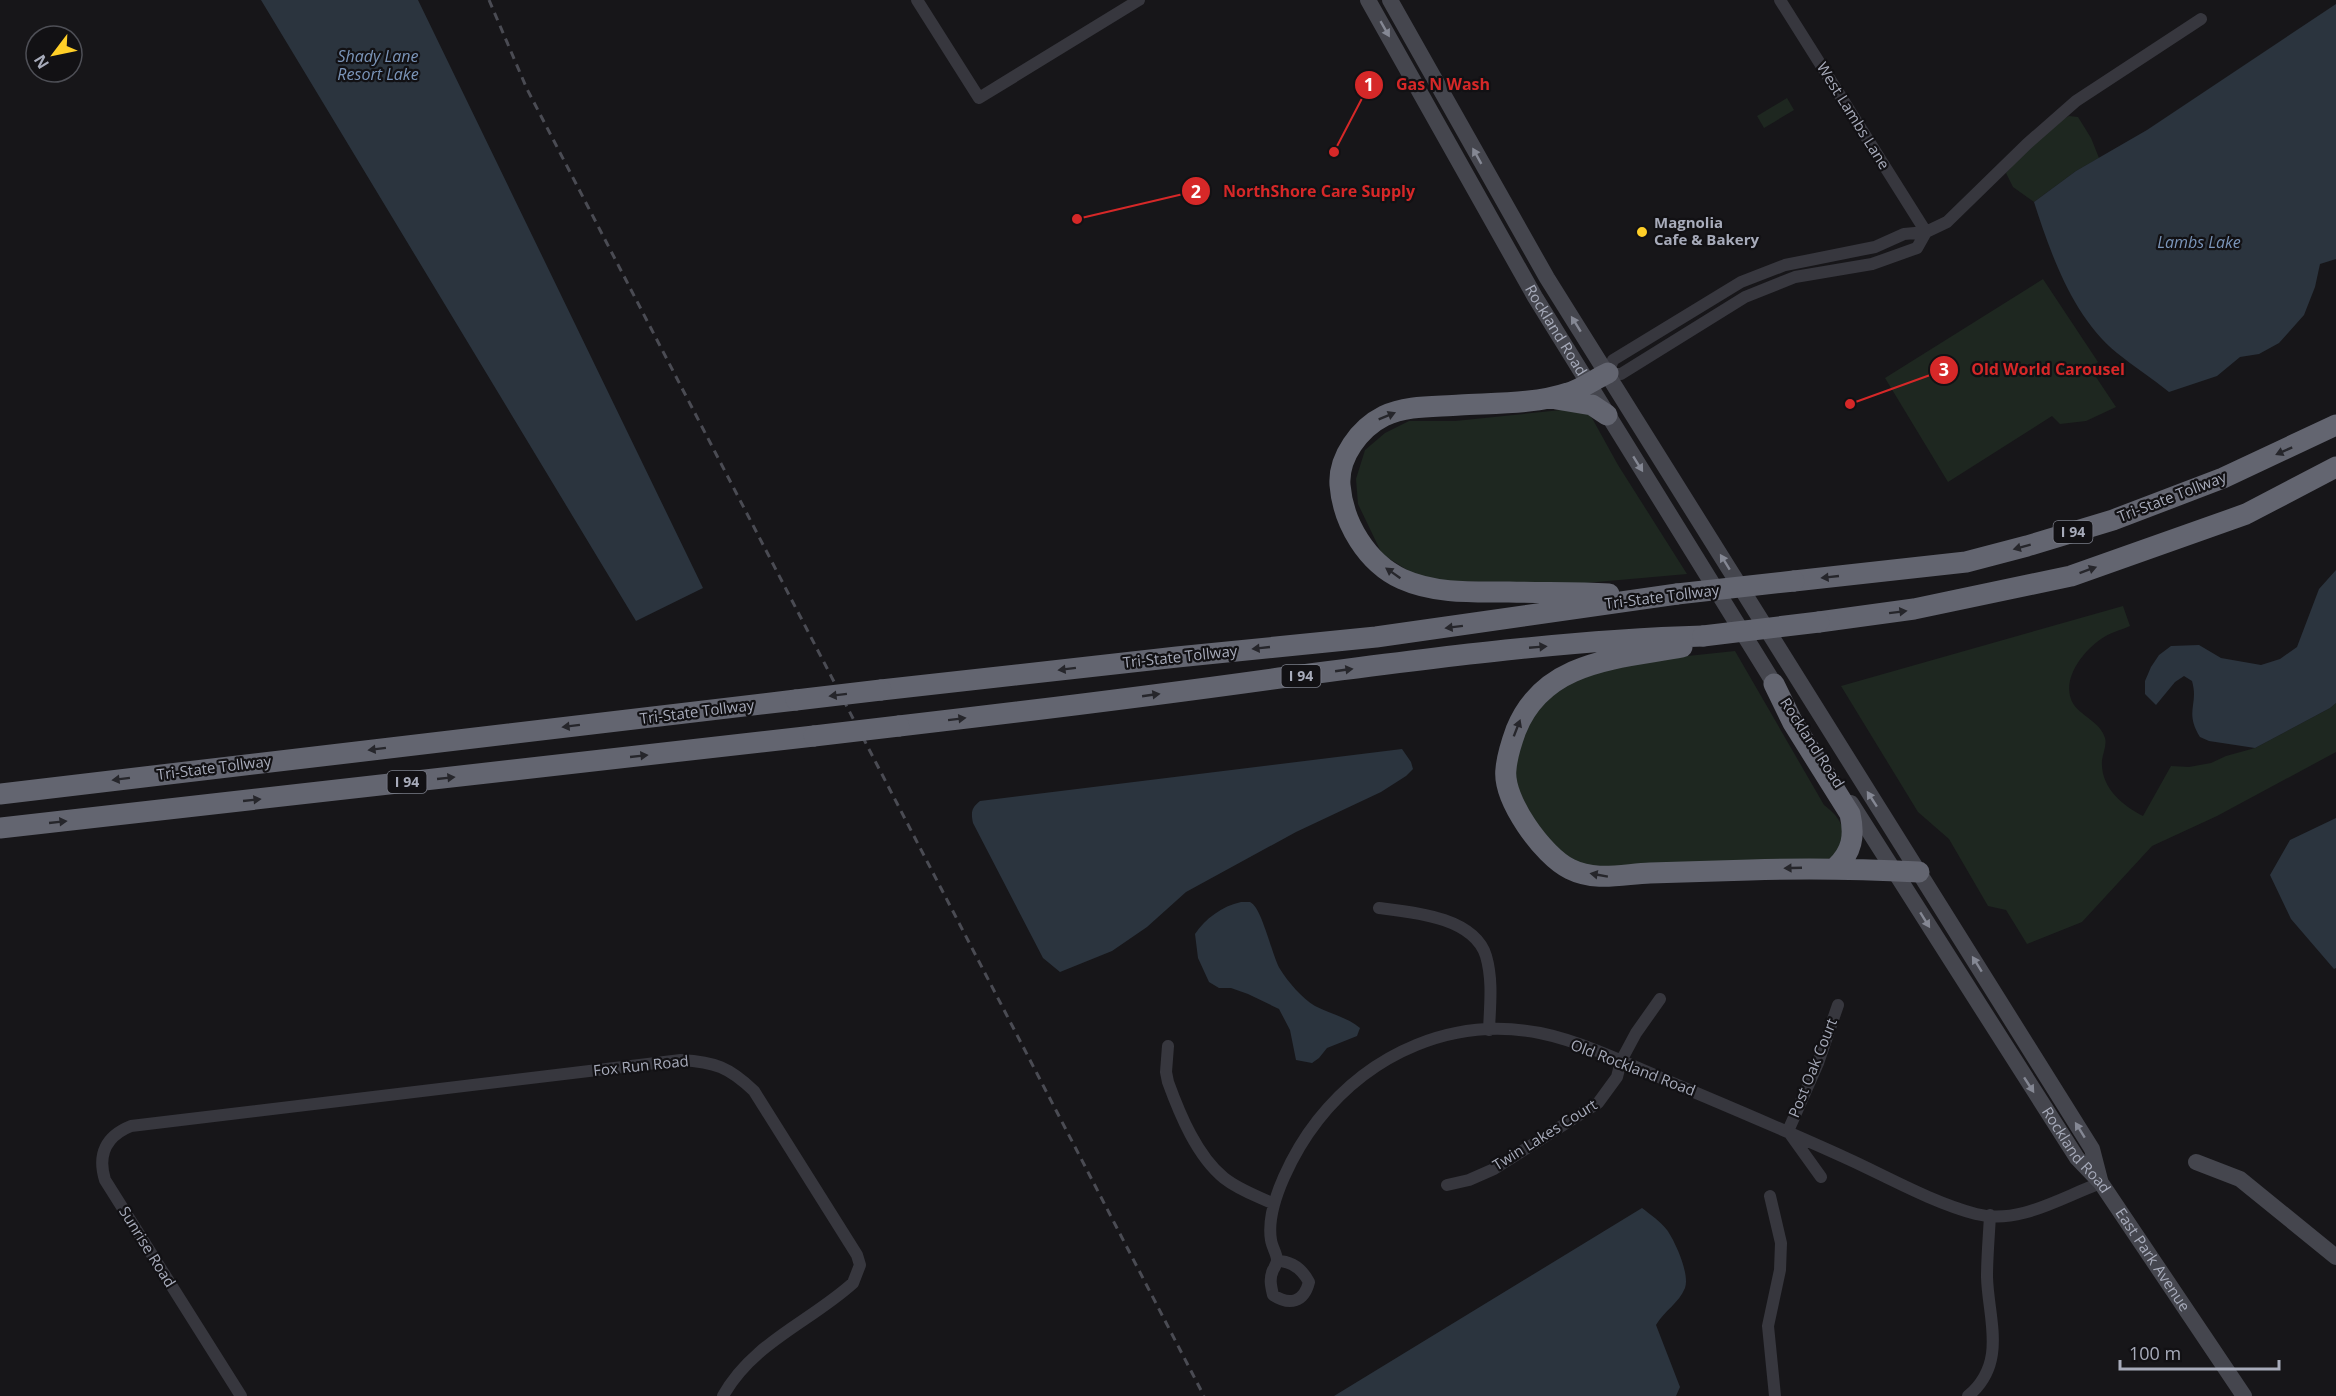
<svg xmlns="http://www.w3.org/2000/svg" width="2336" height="1396" font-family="'Open Sans',sans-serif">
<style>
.green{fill:#1e2720}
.water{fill:#2b343e}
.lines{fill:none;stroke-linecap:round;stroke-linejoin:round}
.street{stroke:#37373e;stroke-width:12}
.secondary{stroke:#45464e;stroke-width:16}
.highway{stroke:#636570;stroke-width:21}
.rail{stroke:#4a4b53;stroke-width:3;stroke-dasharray:8 6;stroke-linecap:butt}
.highway-bridge{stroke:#636570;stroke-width:21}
.oneway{fill:#858894}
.oneway2{fill:#26262b}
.poi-dot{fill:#ffcf28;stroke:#121114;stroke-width:2}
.labels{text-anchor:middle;stroke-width:4.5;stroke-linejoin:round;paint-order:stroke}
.shield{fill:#121114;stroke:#7a7d88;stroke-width:1.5}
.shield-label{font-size:14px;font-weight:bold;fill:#a7abba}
.street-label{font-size:15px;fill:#a7abba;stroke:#121114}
.poi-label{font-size:15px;font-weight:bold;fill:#a7abba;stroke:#121114;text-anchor:start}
.water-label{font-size:16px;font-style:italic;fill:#7b95b9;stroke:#121114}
.leader{fill:none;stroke:#d62828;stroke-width:2}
.callout-dot{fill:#d62828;stroke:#121114;stroke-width:2}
.mark-label{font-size:18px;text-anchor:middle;font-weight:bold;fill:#fff}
.callout-label{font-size:16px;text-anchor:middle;font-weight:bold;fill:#d62828;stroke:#121114;stroke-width:4.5;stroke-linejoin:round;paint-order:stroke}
</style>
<rect width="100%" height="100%" fill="#171619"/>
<path class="green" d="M1787,98L1794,110L1764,128L1757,116Z
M2069,116L2078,117L2091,138L2099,158L2076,171L2034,202L2013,187L2006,173C2025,151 2042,130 2069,116Z
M2043,279L2098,362L2090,368L2116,407L2086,421L2060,424L2052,416L1948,482L1885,378Z
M1571,409L1585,411L1592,418L1618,465L1687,574L1563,585L1423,580L1382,554L1358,504L1356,479L1365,450L1385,433L1409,421H1455Z
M2123,606L2130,626C2121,630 2109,633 2101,639C2082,652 2059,682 2074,705C2083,717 2101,723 2105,738C2107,745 2103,753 2102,760C2100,787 2122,805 2143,816L2171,766L2189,767L2211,763L2226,756L2255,748L2330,708L2336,703V752L2217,816L2152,846L2082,922L2027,944L2006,910L1988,906L1949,839L1918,812L1841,686Z
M1735,651L1824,805C1838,816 1843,823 1845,841L1838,852L1816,868L1571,866L1515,801L1517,738L1525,718L1563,682L1640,661Z"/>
<path class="water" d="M261,0H418L703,588L636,621Z
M2336,4V259L2320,264L2315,287L2304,315L2279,343L2259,354L2240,357L2217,376L2169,392C2152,378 2134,367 2117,353C2073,317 2051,255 2034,202L2076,171L2147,130Z
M2336,570V703L2330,708L2255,748L2209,741L2200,737C2184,711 2199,705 2192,681L2184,676L2175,682L2156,705L2145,694V681L2151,667L2159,655L2171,646L2199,645L2221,658L2261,665L2280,659L2297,647L2319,589Z
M1402,749L1411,762L1413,769L1406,776L1381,792L1296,832L1186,892L1147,927L1112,951L1060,972L1043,958L973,823C971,813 971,808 980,801Z
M2336,818V968L2334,969L2291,919L2270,875L2290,840Z
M1241,902C1242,902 1249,902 1250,902C1262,907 1272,956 1280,969C1288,982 1302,998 1315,1006C1330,1014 1347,1017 1360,1028L1357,1036L1327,1048L1319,1058L1312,1063L1296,1060L1290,1030L1279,1009L1248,994L1231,988H1219L1209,982L1198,958L1195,934C1205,919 1222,906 1241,902Z
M1642,1208C1651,1215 1660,1221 1667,1230C1675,1241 1690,1274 1685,1288C1679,1303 1664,1311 1656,1325L1680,1387L1676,1396H1334Z"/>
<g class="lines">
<path class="street" d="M917,0L979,98L1139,0
M1780,0L1926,232L1947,222L2027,144L2076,101L2201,19
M1926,232L1917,248L1872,264L1795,277L1745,297L1621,374L1608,373L1613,360L1741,282L1785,265L1875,247L1904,234Z
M1379,908C1412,912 1474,917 1486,956C1493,980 1490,1005 1489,1030
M1168,1046L1166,1072L1168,1082C1180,1115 1197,1156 1224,1178C1239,1190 1257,1196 1274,1204
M1821,1177L1788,1131L1818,1063L1838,1005
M1447,1185L1469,1180L1494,1169L1598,1103L1617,1077L1621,1061L1636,1033L1660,999
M1770,1196L1781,1243L1780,1270L1768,1326L1775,1396
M1277,1261C1292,1261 1302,1269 1309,1282C1304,1302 1290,1306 1273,1295C1271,1286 1269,1279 1273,1270C1274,1269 1277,1262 1277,1260C1277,1254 1272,1247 1271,1240C1265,1204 1296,1148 1318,1120C1371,1053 1453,1016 1540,1033C1580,1041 1629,1064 1668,1081C1727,1106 1787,1131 1846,1158C1888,1177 1931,1202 1976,1214C2020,1225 2061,1197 2101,1183
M241,1396L105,1180C97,1154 106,1136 131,1126L681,1060C715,1062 729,1067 754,1091L857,1255L860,1265L853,1283C810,1322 752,1343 723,1396
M1968,1396C2008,1363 1988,1318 1987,1277C1987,1256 1989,1236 1990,1215"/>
<g class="secondary">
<path id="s1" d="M1368,0L1535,297L1780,693"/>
<path d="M1390,0L1547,278L2092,1149L2100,1180"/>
<path id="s2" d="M1851,803L2077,1158L2101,1183L2244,1396"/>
<path d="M2196,1162L2240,1179L2336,1257"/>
</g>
<path class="highway" d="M1608,373C1595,379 1582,389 1568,393C1536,404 1493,403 1460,405C1435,407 1407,405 1384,416C1360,428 1338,457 1340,485C1343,523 1367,563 1402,579C1435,594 1474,592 1509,592C1543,593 1576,592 1609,594
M1556,399L1592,405L1607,415
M1794,581L1966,562L2027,546L2113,520L2223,478L2336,425
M1819,622L1914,609L2071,576L2246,514L2336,467
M1682,647C1618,659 1544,660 1516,730C1512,741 1507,756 1506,769C1502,799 1543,856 1570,869C1596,882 1623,874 1650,873C1684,872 1717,871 1750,870C1807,868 1862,869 1919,872
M1774,684L1793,723L1850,814C1855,836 1852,852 1836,867
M881,690L1177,657L1376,637L1677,594
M899,726C1029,711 1158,695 1287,677C1425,659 1564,640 1703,636
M0,794L796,700
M0,828L814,736"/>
<path class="rail" d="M489,0L527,89L1204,1396"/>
<path class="highway-bridge" d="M1677,594L1794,581
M1703,636L1819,622
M796,700L881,690
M814,736L899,726"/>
</g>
<defs><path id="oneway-solid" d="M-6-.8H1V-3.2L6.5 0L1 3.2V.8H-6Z" transform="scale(1.5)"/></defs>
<g class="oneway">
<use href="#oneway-solid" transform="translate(1385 29) rotate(60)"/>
<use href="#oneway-solid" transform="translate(1477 156) rotate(-119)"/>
<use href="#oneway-solid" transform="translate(1576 324) rotate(-122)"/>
<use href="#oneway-solid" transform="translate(1638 464) rotate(58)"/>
<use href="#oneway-solid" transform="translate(1725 562) rotate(-122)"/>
<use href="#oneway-solid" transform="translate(1872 799) rotate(-123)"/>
<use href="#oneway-solid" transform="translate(1925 920) rotate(58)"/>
<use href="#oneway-solid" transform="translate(1977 964) rotate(-122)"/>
<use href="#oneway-solid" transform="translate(2029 1085) rotate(57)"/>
<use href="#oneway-solid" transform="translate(2080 1130) rotate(-122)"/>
</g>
<g class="oneway2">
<use href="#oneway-solid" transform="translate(1387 416) rotate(-22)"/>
<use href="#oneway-solid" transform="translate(2284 451) rotate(156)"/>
<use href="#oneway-solid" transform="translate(2022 547) rotate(165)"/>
<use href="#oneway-solid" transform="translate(2088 570) rotate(-20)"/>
<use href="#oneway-solid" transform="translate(1393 573) rotate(-145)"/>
<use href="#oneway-solid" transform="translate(1830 577) rotate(174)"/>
<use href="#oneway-solid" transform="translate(1898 612) rotate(-7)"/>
<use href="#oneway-solid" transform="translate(1454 627) rotate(173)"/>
<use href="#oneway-solid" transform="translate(1538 647) rotate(-5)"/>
<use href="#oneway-solid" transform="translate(1261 648) rotate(174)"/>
<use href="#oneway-solid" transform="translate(1067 669) rotate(173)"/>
<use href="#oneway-solid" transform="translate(1344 670) rotate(-8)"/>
<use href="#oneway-solid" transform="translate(838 695) rotate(173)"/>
<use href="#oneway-solid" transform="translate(1151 695) rotate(-8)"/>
<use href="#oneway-solid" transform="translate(957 719) rotate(-7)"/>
<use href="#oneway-solid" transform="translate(571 726) rotate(173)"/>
<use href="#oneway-solid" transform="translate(1517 728) rotate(-69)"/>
<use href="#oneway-solid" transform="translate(377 749) rotate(173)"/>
<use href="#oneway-solid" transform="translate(639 756) rotate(-6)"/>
<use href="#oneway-solid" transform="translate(446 778) rotate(-6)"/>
<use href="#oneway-solid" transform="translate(121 779) rotate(173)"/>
<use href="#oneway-solid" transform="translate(252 800) rotate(-6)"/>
<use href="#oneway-solid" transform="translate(58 822) rotate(-6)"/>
<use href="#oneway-solid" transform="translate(1793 868) rotate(178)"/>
<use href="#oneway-solid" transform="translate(1599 875) rotate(-170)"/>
</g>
<circle class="poi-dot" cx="1642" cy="232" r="6"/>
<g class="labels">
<g class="shield">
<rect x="2053.5" y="521" width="39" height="22" rx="4.5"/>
<rect x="1281.5" y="665" width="39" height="22" rx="4.5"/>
<rect x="387.5" y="771" width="39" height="22" rx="4.5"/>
</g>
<g class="shield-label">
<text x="2073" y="537">I 94</text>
<text x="1301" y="681">I 94</text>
<text x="407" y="787">I 94</text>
</g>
<g class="street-label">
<text transform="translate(1853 116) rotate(58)" y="5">West Lambs Lane</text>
<text dy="5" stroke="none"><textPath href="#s1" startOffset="380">Rockland Road</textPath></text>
<text transform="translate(2172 497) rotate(-21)" y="5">Tri-State Tollway</text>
<text transform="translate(1662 597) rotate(-7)" y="5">Tri-State Tollway</text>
<text transform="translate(1180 657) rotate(-6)" y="5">Tri-State Tollway</text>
<text transform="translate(697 712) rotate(-7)" y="5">Tri-State Tollway</text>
<text transform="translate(1812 743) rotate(57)" y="5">Rockland Road</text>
<text transform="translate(214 768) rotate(-7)" y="5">Tri-State Tollway</text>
<text transform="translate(641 1066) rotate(-6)" y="5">Fox Run Road</text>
<text transform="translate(1633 1068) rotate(21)" y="5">Old Rockland Road</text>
<text transform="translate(1813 1068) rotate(-68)" y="5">Post Oak Court</text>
<text transform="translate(1545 1135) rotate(-32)" y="5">Twin Lakes Court</text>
<text dy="5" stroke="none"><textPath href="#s2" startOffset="414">Rockland Road</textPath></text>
<text transform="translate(147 1247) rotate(58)" y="5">Sunrise Road</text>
<text dy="5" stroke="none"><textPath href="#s2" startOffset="548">East Park Avenue</textPath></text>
</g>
<g class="poi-label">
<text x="1654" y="228">Magnolia<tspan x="1654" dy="17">Cafe &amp; Bakery</tspan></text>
</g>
<g class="water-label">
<text x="378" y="62">Shady Lane<tspan x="378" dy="18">Resort Lake</tspan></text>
<text x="2199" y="248">Lambs Lake</text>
</g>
</g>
<path class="leader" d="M1334 152L1369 85M1077 219L1196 191M1850 404L1944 370"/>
<g class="callout-dot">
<circle cx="1334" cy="152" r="6"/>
<circle cx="1077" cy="219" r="6"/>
<circle cx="1850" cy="404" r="6"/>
<circle cx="1369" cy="85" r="15"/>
<circle cx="1196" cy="191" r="15"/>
<circle cx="1944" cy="370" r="15"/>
</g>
<g class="mark-label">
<text x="1369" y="91">1</text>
<text x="1196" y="198">2</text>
<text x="1944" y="376">3</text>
</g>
<g class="callout-label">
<text x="1443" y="90">Gas N Wash</text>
<text x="1319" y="197">NorthShore Care Supply</text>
<text x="2048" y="375">Old World Carousel</text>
</g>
<g transform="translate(54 54) rotate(238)"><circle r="28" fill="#121114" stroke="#4e4f56" stroke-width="1.5"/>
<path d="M0-4.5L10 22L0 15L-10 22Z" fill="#ffcf28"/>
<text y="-9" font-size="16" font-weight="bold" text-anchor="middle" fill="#a7abba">N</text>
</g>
<path d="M2120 1360v9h159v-9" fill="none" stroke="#a7abba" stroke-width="3"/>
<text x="2129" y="1360" font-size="18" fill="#a7abba" stroke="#121114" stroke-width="4.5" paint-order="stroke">100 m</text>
</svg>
